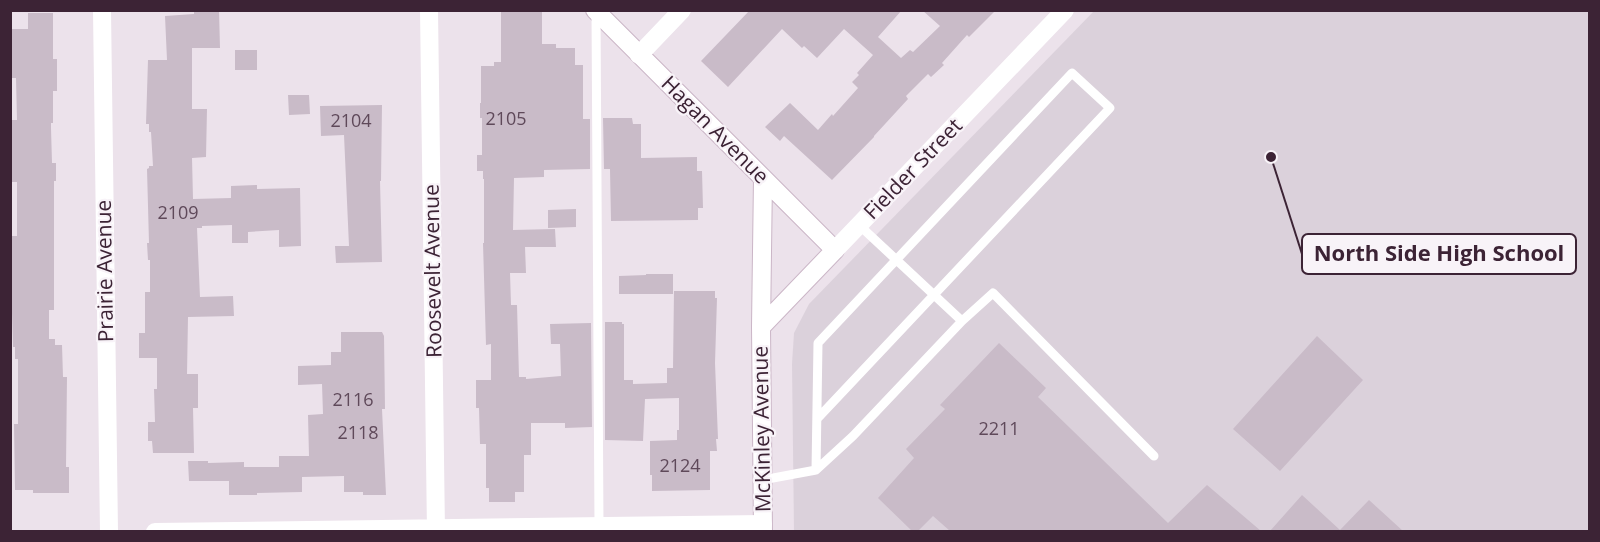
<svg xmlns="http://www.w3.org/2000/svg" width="1600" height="542" font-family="'Open Sans',sans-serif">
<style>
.built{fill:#dbd1db}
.building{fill:#c9bbc8}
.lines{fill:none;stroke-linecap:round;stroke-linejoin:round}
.secondary-casing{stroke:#cbb6c7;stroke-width:20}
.lane{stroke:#fff;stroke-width:9}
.street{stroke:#fff;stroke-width:18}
.secondary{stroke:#fff;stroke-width:18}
.labels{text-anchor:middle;stroke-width:4.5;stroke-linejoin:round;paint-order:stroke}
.number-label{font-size:18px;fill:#5f495a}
.street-label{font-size:21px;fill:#3c2335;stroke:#f8f3f8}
.leader{fill:none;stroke:#3c2335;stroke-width:2}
.callout-dot{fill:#3c2335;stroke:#f8f3f8;stroke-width:2}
.callout{fill:#f8f3f8;stroke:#3c2335;stroke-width:2}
.callout-label{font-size:22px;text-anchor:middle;font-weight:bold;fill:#3c2335}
</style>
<rect width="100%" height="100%" fill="#ece2eb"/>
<path class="built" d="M1094,11H1589V531L794,532L792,364L794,333L809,304Z"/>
<path class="building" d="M194,10H219L220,48H192V109H207L206,157L192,158L193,199L231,198V186L257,185V189L300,188L301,246L279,247V230L248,232V243H232V225L202,226V228H197L200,297L233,296L234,316L188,317L187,374H198V408H193L194,453H153L152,441H148V422H155L154,389H157V358H139V333H145V292H150V260H148L147,243H149L147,169L149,168V166H153L151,132H149V124H146L148,60H167L165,16L194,14Z
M750,10H902L878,37L901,58L910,50L913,52L940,26L922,10H996L969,37L967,35L942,63L944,65L931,77L928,74L906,96L908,99L874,136V137L832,180L784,136L780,141L765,127L790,103L818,130L832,114L833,116L858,88L852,82L859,75L857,73L873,55L844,29L817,58L804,46L802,48L782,29L728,87L701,61Z
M501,11H542V44H556V48H575V65H583V119H590V169L544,170V177L514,178L513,230L555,229L556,247H525L526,273H510L511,305H517L519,377H526V379L561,376L560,344H551L550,324L591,323L592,427L565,428V423H531V455H524V492H515V502H489V488H486V444H480L479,408H476V380H491V344L486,345L483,243H484V179H483V171H477V155H482V118H480V103H481V66H494V62H501Z
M28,13H53V59H57V91H53V123H51V128L52,163H56V181H54V310H49V339H55V345H62L63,377H67L66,467H69V493H33V490H15L14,424H18V359H15V347H13L10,246L12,245V236H17V182H10V151L11,120H17L16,78H10V29H28Z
M235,50H257V70H235Z
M288,95H309L310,114L289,115Z
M382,105L381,181H380L382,262L336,263L335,246H349L344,135L321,136L320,106Z
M603,118H632L633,124H641V158L697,157V171H702L703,208H698V220L611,221L610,169H604Z
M576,209V227L548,228V210Z
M646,274H673V294H619V276L646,275Z
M674,291H715V298H717L715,363L718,439H716L717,451H710V490L652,491V475H650V441L677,440V430H679V398L645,399L643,441L605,440V322H622V324H624V380H633V384L667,383V368H673Z
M341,332H382L384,336L385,409H382L386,495H363V492H344V476L302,477V492L257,493V495H229V481H189L188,461H208V463L244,462V467H279V456H309L308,415L323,414L322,384L298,385V366L331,365V352H341Z
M1317,336L1363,380L1280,471L1233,429Z
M999,343L1046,388L1038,397L1168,523L1207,485L1261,531H950L933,516L918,531H912L878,498L914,458L906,449L945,409L940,405Z
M1302,495L1340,530L1369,500L1403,531H1270Z"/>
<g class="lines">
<defs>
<path id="secondary" d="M595,10L835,250L761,327
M763,178L761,327L763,532"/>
</defs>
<use href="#secondary" class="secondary-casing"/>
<path class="lane" d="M596,12L599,526
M962,321L993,293L1154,456
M816,470L818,343L1072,73L1110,108L817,419
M762,480L816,470L853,436L962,321L859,225"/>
<path class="street" d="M102,10L109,532
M429,10L436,532
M639,55L682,10
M835,250L1065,10
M155,532L763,524"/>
<use href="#secondary" class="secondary"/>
</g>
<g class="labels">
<g class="number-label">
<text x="506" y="125">2105</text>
<text x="351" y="127">2104</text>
<text x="178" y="219">2109</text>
<text x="353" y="406">2116</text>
<text x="999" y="435">2211</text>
<text x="358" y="439">2118</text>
<text x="680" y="472">2124</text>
</g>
<g class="street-label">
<text transform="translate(715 130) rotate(45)" y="7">Hagan Avenue</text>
<text transform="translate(913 169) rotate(-46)" y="7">Fielder Street</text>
<text transform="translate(105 271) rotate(-91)" y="7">Prairie Avenue</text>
<text transform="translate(433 271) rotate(-91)" y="7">Roosevelt Avenue</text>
<text transform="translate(762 429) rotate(-91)" y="7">McKinley Avenue</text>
</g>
</g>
<path class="leader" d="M1271 157L1302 254"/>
<circle class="callout-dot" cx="1271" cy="157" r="6"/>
<rect class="callout" x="1302" y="234" width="274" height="40" rx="6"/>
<g class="callout-label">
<text x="1439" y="261">North Side High School</text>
</g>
<rect width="1600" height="542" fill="none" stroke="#3c2335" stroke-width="24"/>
</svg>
